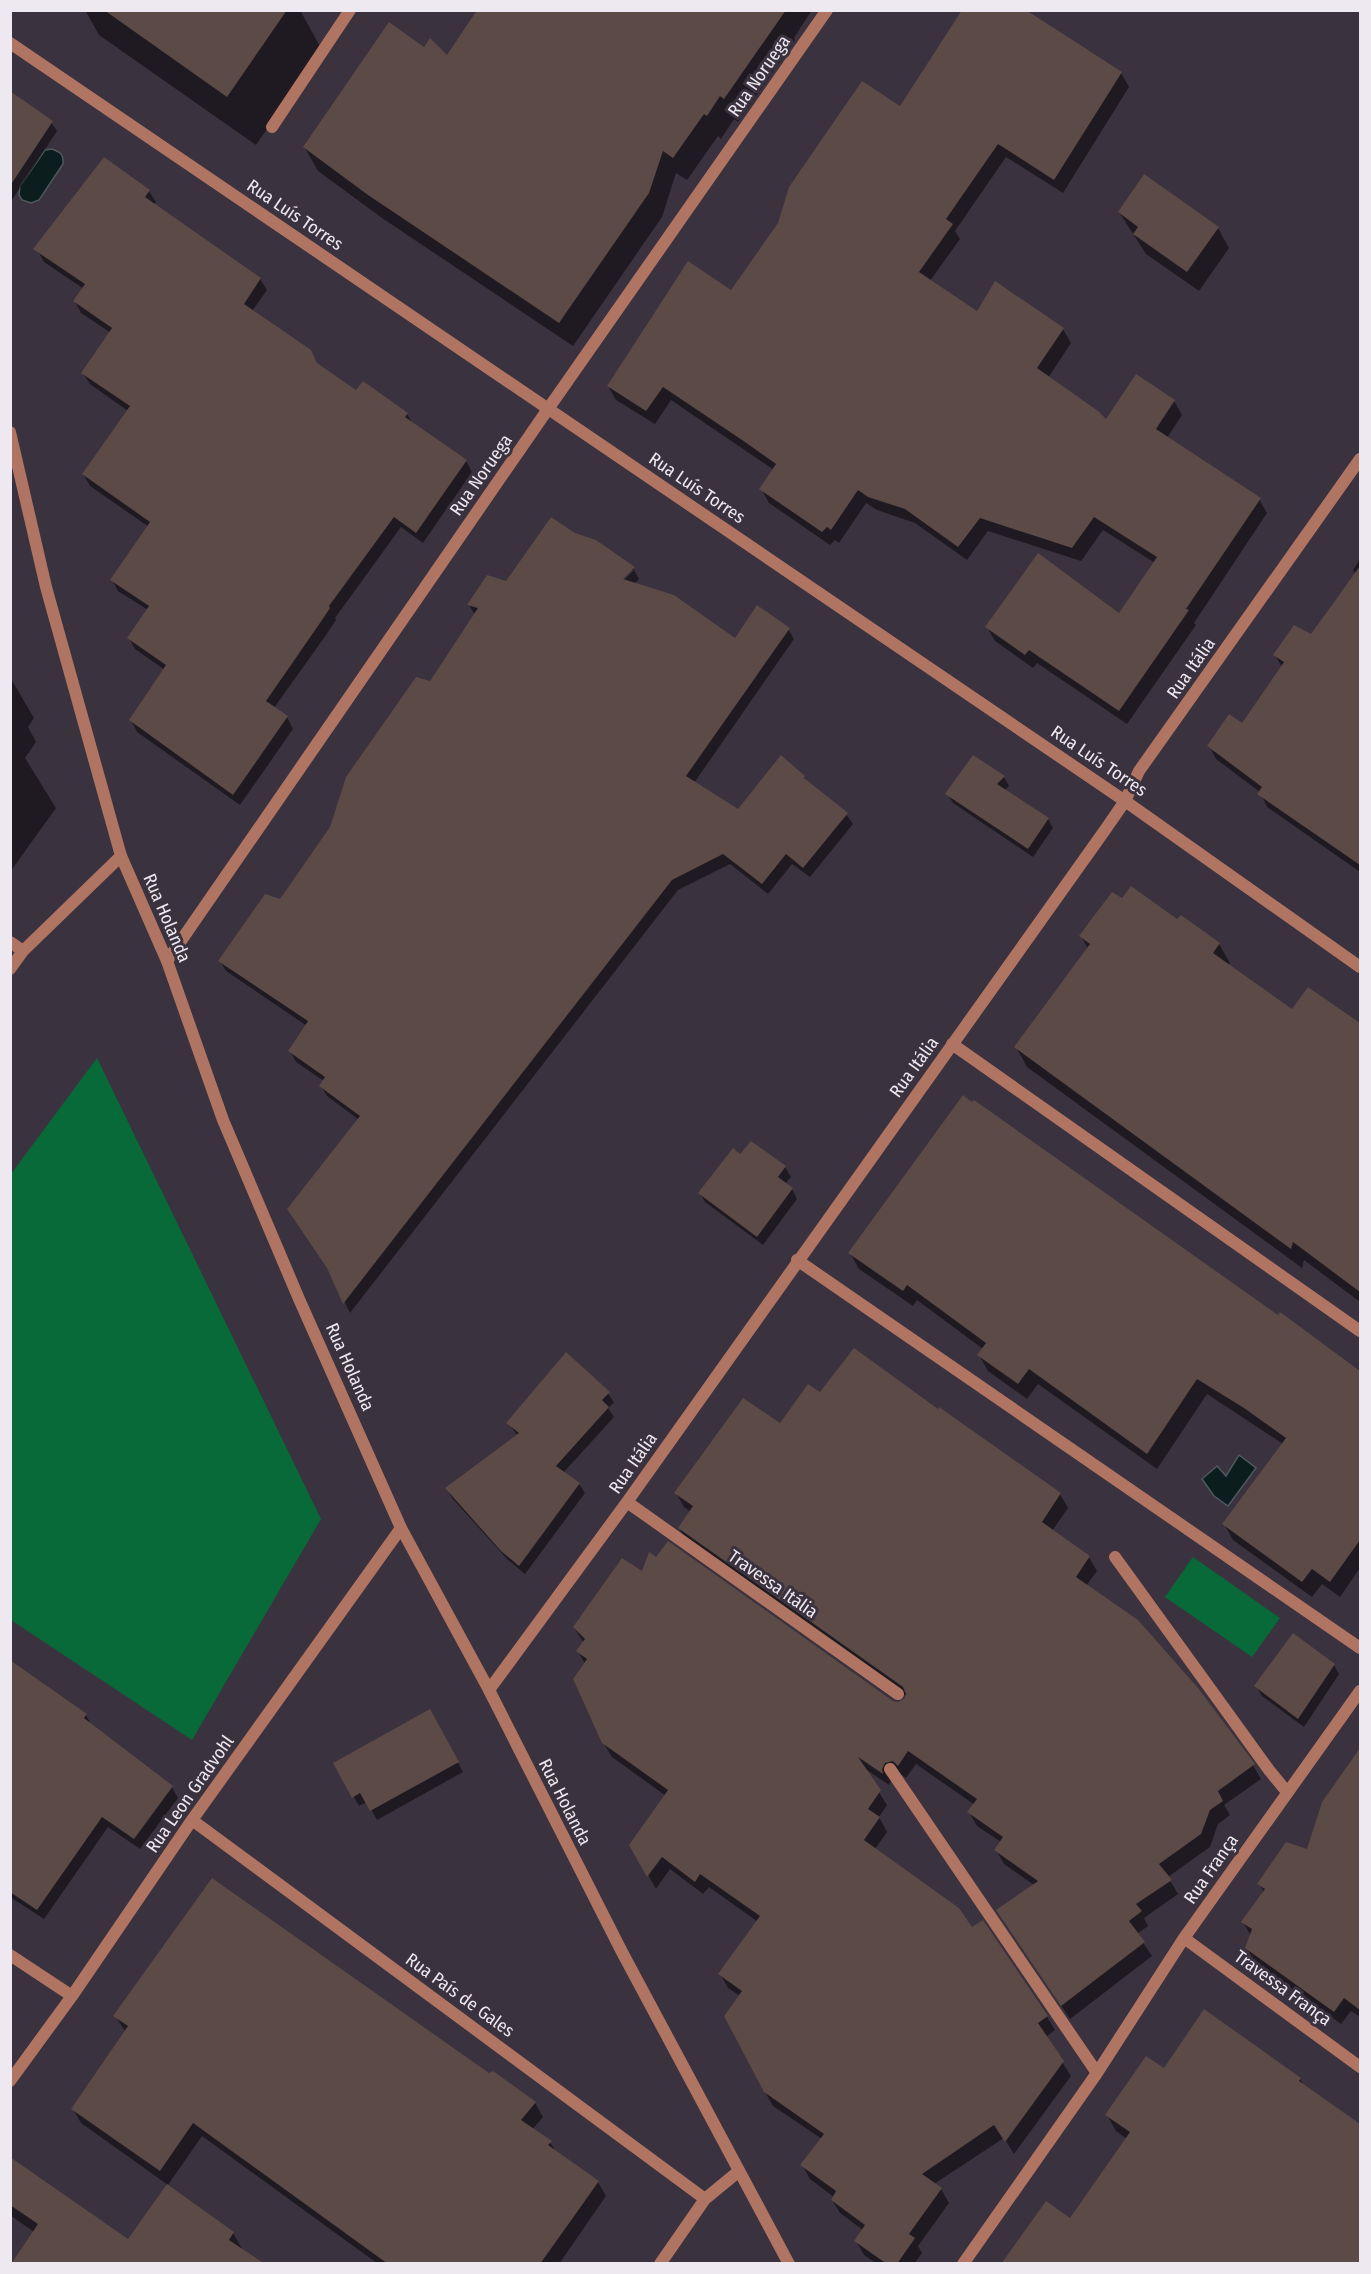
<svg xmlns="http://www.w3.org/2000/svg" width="1371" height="2274" font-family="'Fira Sans Condensed',sans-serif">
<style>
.green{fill:#086a39}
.water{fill:#0b1d1d;stroke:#4f5a5c;stroke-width:1.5}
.shadow{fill:#0007;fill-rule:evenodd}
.building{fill:#5b4a45}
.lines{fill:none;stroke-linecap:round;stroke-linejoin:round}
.minor{stroke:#b07562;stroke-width:12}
.tertiary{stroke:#b07562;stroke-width:12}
.labels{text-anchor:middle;stroke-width:6;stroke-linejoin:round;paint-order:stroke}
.street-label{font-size:18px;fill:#eee8f0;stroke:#3b323f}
</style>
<rect width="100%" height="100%" fill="#3b323f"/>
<path class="green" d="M97,1058L321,1519L192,1740L11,1620V1174Z
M1193,1557L1280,1618L1252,1657L1165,1597Z"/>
<path class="water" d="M52,149C60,152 64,154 63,164L39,200L31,203L22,200L19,195L20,186L45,150Z
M1239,1455L1256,1468L1228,1506L1214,1496L1202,1479L1217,1466L1226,1476Z"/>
<path class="shadow" d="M85,10H300L322,50L256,145L99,35Z
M479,10H812L794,38L795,40L738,122L734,119L721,139L718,136L687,180L676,173L662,217L573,346L382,218L318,171L305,148L424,49L447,58Z
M1121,73L1129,87L1063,193L1006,157L955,231L960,239L930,281L977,313L1063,329L1071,343L1048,378L1106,421L1174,401L1182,415L1167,438L1259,499L1267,513L1194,623L1196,625L1127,724L1037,663L1033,668L995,641L987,627L1119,615L1155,563L1103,530L1081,561L988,531L967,560L915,523L877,510L866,503L839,543L835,540L830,545L769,503L761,489L774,470L671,400L655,424L616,400L608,386L731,292L900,108Z
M10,93L51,122L57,131L10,203Z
M149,191L156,202L153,205L260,279L267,290L252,311L317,364L357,392L407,414L412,423L466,461L472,472L423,543L401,527L335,618L336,620L326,635L274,708L287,717L293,729L240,805L137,732L131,720L165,670L135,649L129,638L148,610L118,591L112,580L149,527L90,486L84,475L128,411L90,384L83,373L111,333L81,313L75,301L84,289L44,262L38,251Z
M1119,212L1218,228L1229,248L1199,291L1146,254Z
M1360,559V872L1267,807L1260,792L1216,759L1209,746L1242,725L1282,667L1275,655L1311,636L1356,575L1353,570Z
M633,568L639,579L634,584L736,640L788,629L794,639L694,783L738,811L804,777L808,784L846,814L853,824L810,877L792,864L768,894L730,864L678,890L350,1313L331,1273L359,1120L327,1096L321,1086L324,1081L296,1062L290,1051L307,1026L226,971L220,961L281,901L475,615L469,605L507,583ZM630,570H634L619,585L617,583Z
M10,677L34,718L28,727L36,742L25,758L56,808L10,872Z
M1004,777L1009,786L1005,790L1048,819L1053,828L1033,857L953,803L947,794Z
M1123,901L1177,921L1219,944L1230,963L1228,966L1360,1055V1302L1304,1260L1302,1268L1027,1067L1016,1047L1088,949L1081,936Z
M752,1143L785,1167L791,1177L785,1184L792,1189L797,1199L763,1245L705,1202L700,1193Z
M850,1253L1279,1317L1281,1314L1360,1372V1568L1340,1597L1322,1584L1312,1597L1233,1540L1224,1524L1283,1444L1207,1394L1157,1469L1038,1384L1027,1399L988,1371L979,1355L983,1349L917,1300L913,1306L859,1269Z
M608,1393L614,1403L608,1408L614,1417L563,1473L579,1484L585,1493L525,1574L508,1560L452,1498L447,1489L518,1436L508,1423Z
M821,1394L939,1409L1060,1494L1068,1508L1052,1531L1089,1557L1097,1571L1086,1586L1253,1765L1261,1779L1224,1805L1230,1815L1218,1824L1210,1847L1168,1877L1178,1894L1144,1918L1148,1926L1137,1934L1152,1956L1070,2019L1006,1924L1034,1885L1004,1864L996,1850L1001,1842L977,1826L969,1812L975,1805L916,1764L906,1778L902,1775L893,1776L889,1785L864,1768L887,1805L879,1817L887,1832L875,1849L972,1929L1047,2017L1055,2030L1046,2037L1071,2076L1014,2154L1004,2138L934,2184L941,2189L949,2203L918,2246L922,2253L914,2264H877L864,2255L856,2241L863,2230L840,2213L832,2200L834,2197L810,2179L802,2165L822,2139L773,2106L765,2092L740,1996L728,1988L720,1974L758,1922L709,1887L703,1894L670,1869L656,1889L631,1845L666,1796L612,1757L603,1742L585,1664L578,1651L584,1643L574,1628L901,1703L907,1697L687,1542L679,1528L691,1512L684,1507L676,1493L780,1426Z
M10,1662L86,1715L92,1726L172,1787L178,1798L140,1849L108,1827L44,1919L10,1897Z
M1334,1665L1339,1674L1304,1727L1262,1696L1256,1686Z
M430,1711L463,1772L377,1820L367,1802L359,1806L335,1764Z
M1360,1751V2017L1351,2011L1341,2024L1254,1961L1247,1948L1251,1936L1243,1922L1264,1892L1259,1884L1308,1850L1324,1802Z
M115,2016L488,2075L535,2103L543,2117L532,2130L550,2142L556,2152L598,2182L606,2196L559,2264H378L202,2136L168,2185L81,2123L73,2109L126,2032Z
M1164,2070L1300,2079L1304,2086L1360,2126V2264H1003L1070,2220L1127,2139L1116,2131L1107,2115Z
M10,2159L147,2264L34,2232L10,2215Z
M233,2233L244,2252L147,2251Z"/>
<path class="building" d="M104,10H287L227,97Z
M477,10H786L724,99L720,96L707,116L704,114L673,158L663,151L649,193L559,323L368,195L303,147L389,22L424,47L430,38L447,55Z
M962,10H1026L1122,72L1054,180L998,144L946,219L953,224L919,272L977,311L995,281L1064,328L1037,368L1098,411L1106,419L1136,374L1175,400L1156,429L1261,498L1186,609L1189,610L1119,711L1029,650L1025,655L985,627L1038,553L1119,613L1157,557L1094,517L1072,548L980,518L958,547L905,509L868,497L858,490L831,530L827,527L822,532L759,489L776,464L745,442L663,387L646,411L607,386L688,261L731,290L778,223L789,187L862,81L900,106Z
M10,91L53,121L10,186Z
M104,157L150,190L145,197L261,278L244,304L311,350L317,363L356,390L363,381L408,413L405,417L467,460L416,533L394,517L329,606L330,608L320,623L266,701L288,716L233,795L129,720L166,665L127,638L149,606L110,580L150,522L82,474L130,406L81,373L112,328L73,301L85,284L33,249Z
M1144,174L1219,227L1187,272L1133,234L1138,227L1118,212Z
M551,517L575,533L596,540L635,567L623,579L674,595L735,638L757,605L790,628L686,776L738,809L781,755L805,776L804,778L848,813L803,868L786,854L762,884L723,854L672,880L343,1304L327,1268L287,1209L360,1116L319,1086L325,1077L288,1051L308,1021L218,961L265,894L280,899L330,827L346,777L416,677L430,681L478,608L467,605L487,575L506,581Z
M1360,566V865L1257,794L1262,787L1207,746L1229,714L1242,723L1284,662L1273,655L1294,625L1311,634Z
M973,755L1005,776L997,784L1049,818L1028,849L945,794Z
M1131,886L1177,919L1181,915L1220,943L1213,953L1292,1009L1308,987L1360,1023V1292L1293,1242L1291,1249L1014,1047L1090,944L1079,936L1090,921L1112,892L1122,898Z
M963,1095L972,1102L974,1100L1278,1315L1280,1312L1360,1371V1540L1330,1582L1312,1569L1302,1582L1222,1524L1286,1438L1244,1408L1197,1379L1147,1454L1029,1369L1018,1384L977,1355L986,1343L907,1285L903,1291L848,1253Z
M751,1141L786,1166L778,1177L793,1188L757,1237L698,1193L733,1148L740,1154Z
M854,1348L938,1409L939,1407L1061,1493L1042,1522L1090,1556L1076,1577L1138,1620L1198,1688L1255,1764L1218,1791L1223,1801L1210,1810L1201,1834L1159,1864L1172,1880L1136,1904L1142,1911L1129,1921L1145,1942L1061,2006L996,1910L1038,1881L994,1850L1003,1837L967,1812L977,1799L908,1751L898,1766L893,1761L885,1763L882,1769L883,1774L858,1757L881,1790L868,1809L880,1817L864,1840L959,1908L972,1927L983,1920L1048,2016L1038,2023L1064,2061L1005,2142L994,2125L922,2174L942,2188L909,2234L915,2238L897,2264H887L854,2241L865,2225L831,2200L836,2191L800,2165L824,2134L764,2092L724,2016L742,1991L718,1974L760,1916L700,1874L695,1882L662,1857L647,1877L629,1845L668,1790L602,1743L573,1679L587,1659L576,1651L585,1639L573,1627L622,1558L642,1571L649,1552L656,1557L668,1541L893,1701L898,1702L904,1699L906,1694L903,1687L678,1528L693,1506L674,1493L743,1398L780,1423L808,1384L820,1392Z
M566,1352L610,1392L602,1400L609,1407L556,1466L580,1483L519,1566L501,1551L445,1488L519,1433L506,1423Z
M1293,1633L1335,1664L1298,1719L1254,1686Z
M10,1660L87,1714L84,1718L173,1786L134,1839L102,1817L37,1910L10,1892Z
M430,1709L459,1762L370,1811L360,1793L352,1798L333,1763Z
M1360,1748V2010L1344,1998L1334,2012L1245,1948L1252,1929L1241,1922L1265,1889L1257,1884L1286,1842L1307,1849L1322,1802Z
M212,1878L489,2073L493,2071L536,2102L521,2120L552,2141L548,2145L599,2181L540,2264H388L193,2123L160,2171L71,2109L128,2026L113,2016Z
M1204,2009L1301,2078L1299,2081L1360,2124V2264H1001L1046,2201L1070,2218L1130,2132L1105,2115L1146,2056L1164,2068Z
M10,2157L128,2239L167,2184L234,2232L229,2240L265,2264H11L38,2224L10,2205Z"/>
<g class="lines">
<path class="minor" d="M10,43L1125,801L1360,967
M272,127L350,10
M10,942L23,951
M167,961L548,409L827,10
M10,969L23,951L121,856
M952,1044L1360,1331
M797,1260L1360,1648
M627,1502L898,1694
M1115,1557L1269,1770L1287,1792
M489,1690L627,1502L1105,830L1125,801L1139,771L1360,459
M890,1769L1097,2073
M192,1820L705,2199
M1184,1938L1360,2067
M10,1955L72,1996
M10,2081L72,1996L192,1820L401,1528
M660,2264L705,2199L739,2171
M963,2264L1097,2073L1184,1938L1360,1691"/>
<path class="tertiary" d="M10,432L46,587L121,856L167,961L223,1120L299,1299L401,1528L489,1690L622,1952L789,2264"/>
</g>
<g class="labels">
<g class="street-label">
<text transform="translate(759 76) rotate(-55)" y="6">Rua Noruega</text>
<text transform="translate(295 215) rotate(34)" y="6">Rua Luís Torres</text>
<text transform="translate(481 475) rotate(-55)" y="6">Rua Noruega</text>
<text transform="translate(697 488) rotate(34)" y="6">Rua Luís Torres</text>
<text transform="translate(1191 668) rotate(-55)" y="6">Rua Itália</text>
<text transform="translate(1099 761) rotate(34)" y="6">Rua Luís Torres</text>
<text transform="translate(167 918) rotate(67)" y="6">Rua Holanda</text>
<text transform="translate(914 1067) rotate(-54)" y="6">Rua Itália</text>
<text transform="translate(350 1367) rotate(66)" y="6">Rua Holanda</text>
<text transform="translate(633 1463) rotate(-55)" y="6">Rua Itália</text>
<text transform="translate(773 1584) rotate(35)" y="6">Travessa Itália</text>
<text transform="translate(190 1794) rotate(-55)" y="6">Rua Leon Gradvohl</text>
<text transform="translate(565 1802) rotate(63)" y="6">Rua Holanda</text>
<text transform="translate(1211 1869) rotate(-55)" y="6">Rua França</text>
<text transform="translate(1283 1988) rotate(36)" y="6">Travessa França</text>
<text transform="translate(460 1995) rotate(36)" y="6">Rua País de Gales</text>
</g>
</g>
<rect width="1371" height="2274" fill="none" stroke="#eee8f0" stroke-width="24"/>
</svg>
